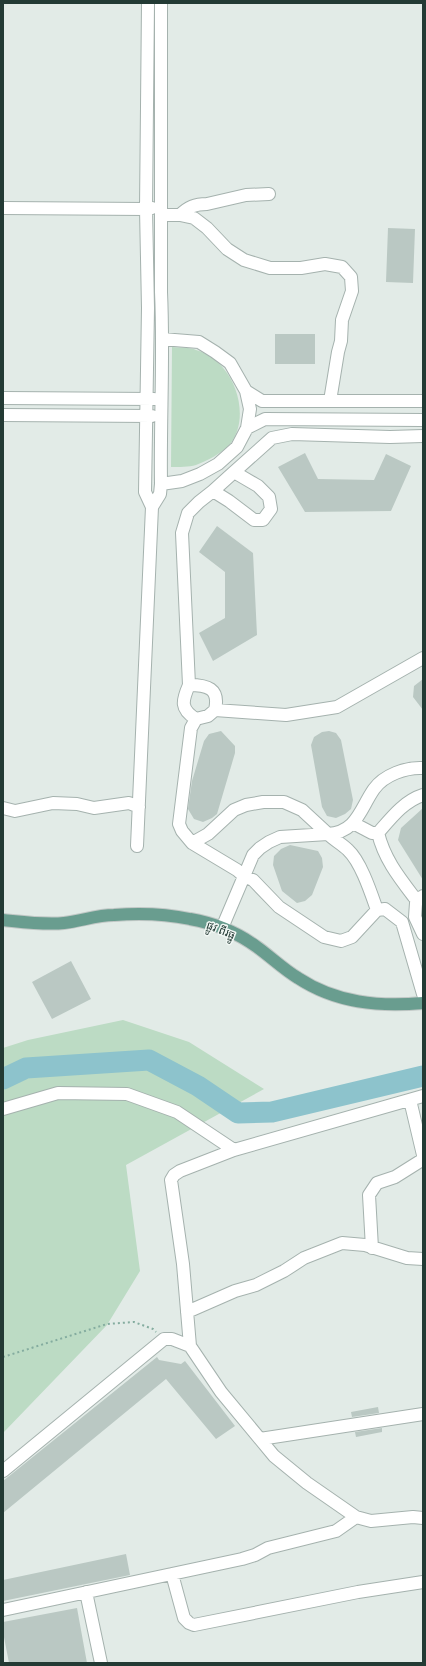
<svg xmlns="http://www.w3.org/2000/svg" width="426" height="1666" font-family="'IBM Plex Sans','Noto Sans Khmer',sans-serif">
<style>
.green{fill:#bcdbc4}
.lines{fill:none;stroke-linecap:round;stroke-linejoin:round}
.river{stroke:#8dc3cc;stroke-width:21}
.building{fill:#bac8c3}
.minor-casing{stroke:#a5b2ae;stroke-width:14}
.major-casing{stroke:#c1c8c6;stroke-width:14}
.path{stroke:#84ac9f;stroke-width:2;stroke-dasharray:2 3;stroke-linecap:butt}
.minor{stroke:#fff;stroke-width:12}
.major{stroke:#699d8f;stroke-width:12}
.labels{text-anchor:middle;stroke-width:3;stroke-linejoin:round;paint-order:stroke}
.street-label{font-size:11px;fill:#233a34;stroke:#f2f8f5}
</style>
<rect width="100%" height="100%" fill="#e2ebe7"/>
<path class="green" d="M172,347C179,348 190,347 196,350C206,353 218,361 224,369C240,388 247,423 230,444C222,453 207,461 196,465C189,467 179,467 171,467Z
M123,1020L189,1042L264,1089L126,1165L140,1271L107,1325L3,1433V1048L28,1040Z"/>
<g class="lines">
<path class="river" d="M3,1079L26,1068L149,1060L198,1086L238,1113L272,1112L423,1076"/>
</g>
<path class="building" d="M388,228L415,229L413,283L386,282Z
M275,334H315V364H275Z
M305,453L318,479L374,480L386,454L411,466L391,511L305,512L278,467Z
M217,526L253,553L257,635L213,661L199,633L225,618V572L199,552Z
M423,679V710L413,697L414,686Z
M221,731L235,746V753L217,814L212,818L203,822L194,819L188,809L192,781L204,741L209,734Z
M329,731L336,733L341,740L353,800L351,809L345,814L336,818L327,816L322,807L311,745L314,737L322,732Z
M423,808V880L398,840L401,828Z
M290,845L318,851L322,858L323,867L312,895L305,901L297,903L282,891L273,865L274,856L281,849Z
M71,961L91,999L52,1019L32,982Z
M157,1357L159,1360L181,1364L185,1361L235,1426L216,1439L166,1379L3,1513V1481Z
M378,1407L379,1413L352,1417L351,1412Z
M382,1428V1432L356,1437L355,1432Z
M126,1554L130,1575L3,1601V1580Z
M77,1608L87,1663H9L3,1632V1622Z"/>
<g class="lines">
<defs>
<path id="minor" d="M3,208L146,209L152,208
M161,215H180L194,218L207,228L227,249L244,260L270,268H301L325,264L342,267L351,277L352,291L342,320L341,341L338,352L330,401
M180,215C188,207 195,204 207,204L246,195L269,194
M246,391L262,401H423
M3,398L154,399
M3,415L152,416
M247,428L265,419L423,420
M234,472L272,438L292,434L390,437L423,436
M161,484L182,481L200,474L218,464L237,447L247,428L250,409L246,391L230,363L215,352L199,342L162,339
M152,507L160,494L161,484C160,420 164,355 161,292V3
M423,658L337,707L286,715L215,710L208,716L196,719L191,728L179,824L182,831L192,843L237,870L245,877L253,880L279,907L324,937L341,941L352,937L377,910L385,909L402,922L423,994
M189,685L182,533L188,513L199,502L213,491L229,501L254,520H263L271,509L269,497L258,486L234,472L213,491
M196,719C180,709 182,701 189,685C207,685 220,688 215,710
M3,808L15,811L53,803L77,804L94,808L129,803L139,807
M353,823L372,833H378C391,818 404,801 423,795
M378,833C384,858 398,876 414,897L419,898
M192,843L208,834L234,810L246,805L263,802H284L302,810L328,834C357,832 360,809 374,789C384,775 406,767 423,768
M137,846L152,507L145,492L148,308L146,209L148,3
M423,896L416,903L415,917L423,934
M222,928L253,855L260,848L269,842L280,837L328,834C334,840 342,844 348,850C361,862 371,893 377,910
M423,1096L234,1150L180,1171L174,1175L171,1180L183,1264L190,1346L221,1392L274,1456L307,1483L356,1517L371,1521L413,1517L423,1518
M410,1100L423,1155
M3,1109L58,1093L127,1094L177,1112L234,1150
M372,1248L369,1195L377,1183L395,1177L422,1160L423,1157
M187,1312L235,1291L256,1285L284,1271L304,1258L342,1243L365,1245L407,1258L423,1259
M260,1439L423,1414
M3,1471L164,1339H172L190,1346
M172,1574L184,1618L189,1623L194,1625L358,1592L423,1582
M86,1592L101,1663
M3,1610L242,1559L255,1555L268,1548L336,1531L356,1517"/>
<path id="major" d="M3,920C23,922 44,925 64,923C81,921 97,915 114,915C139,913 166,914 190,919C213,923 238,933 257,947C271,957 283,969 298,978C336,1003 379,1007 423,1003"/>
</defs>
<use href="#minor" class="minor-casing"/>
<use href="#major" class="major-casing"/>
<path class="path" d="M3,1357L107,1324L134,1322L153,1329L156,1332"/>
<use href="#minor" class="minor"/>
<use href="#major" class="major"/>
</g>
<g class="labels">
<g class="street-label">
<text transform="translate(221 930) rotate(22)" y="4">ផ្លូវ ពីរធ្នូ</text>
</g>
</g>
<rect width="426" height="1666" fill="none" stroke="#233a34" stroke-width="8"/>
</svg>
